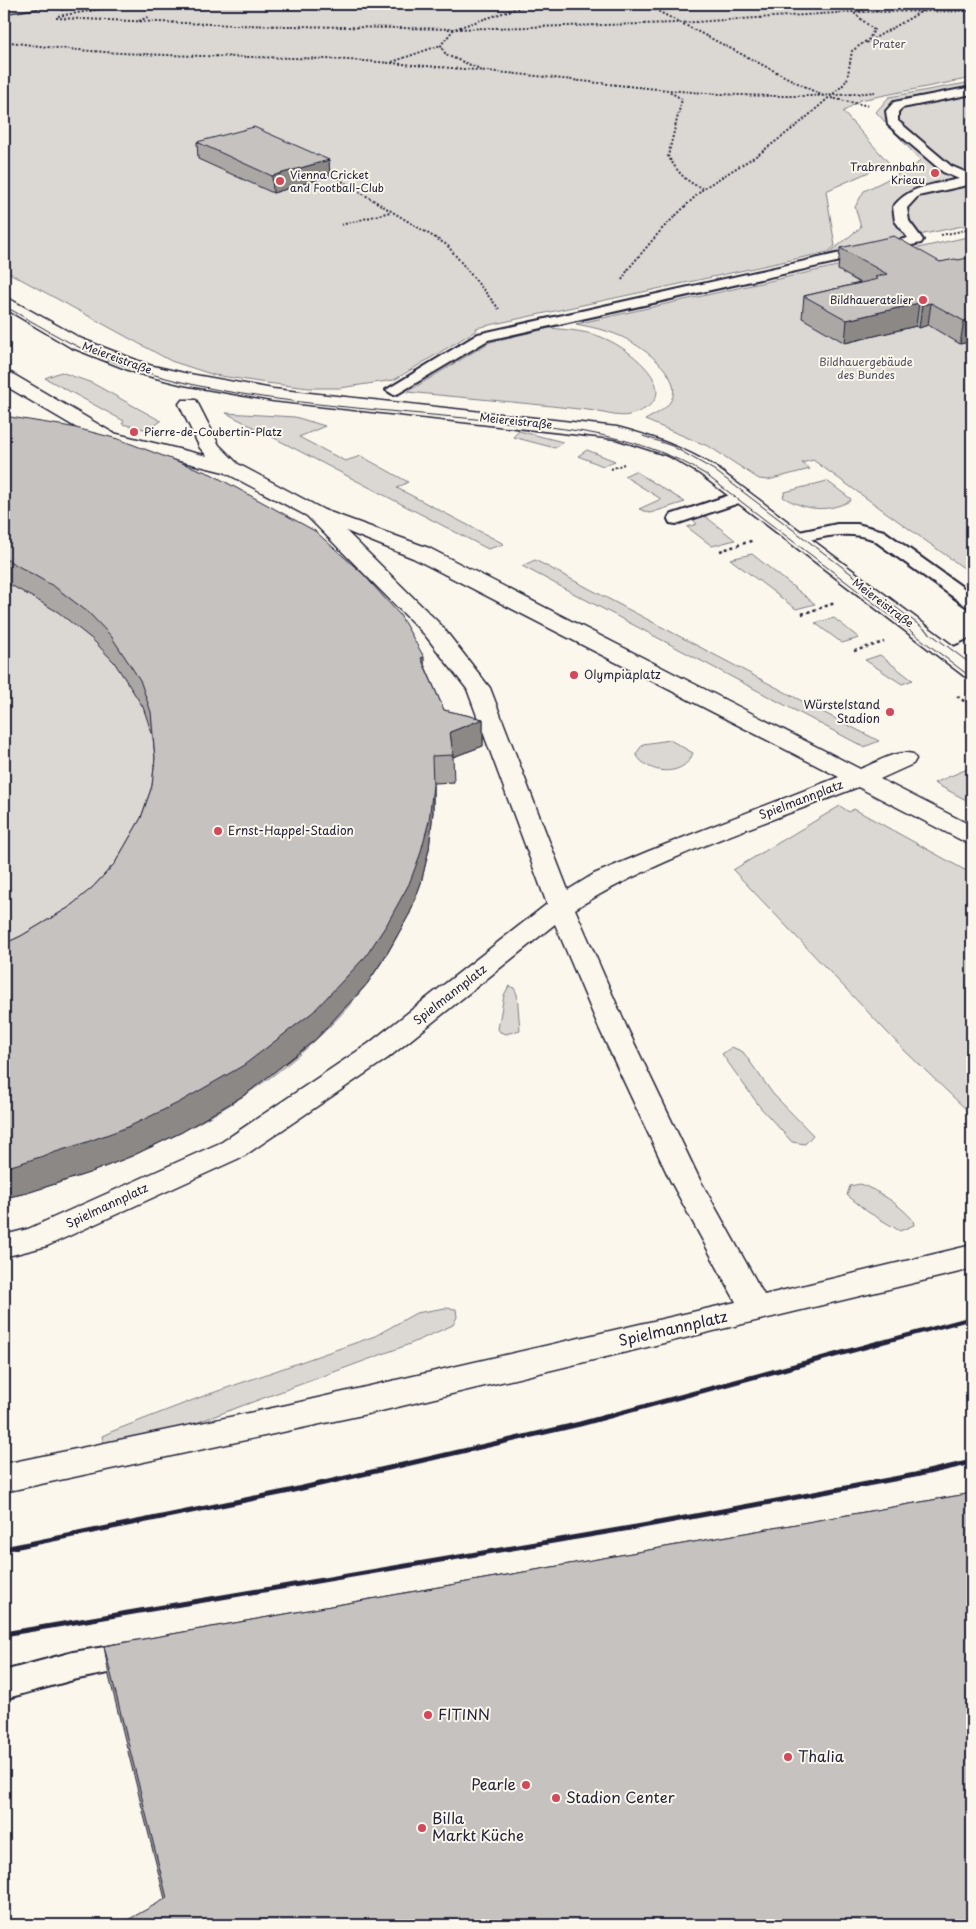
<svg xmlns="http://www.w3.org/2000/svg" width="976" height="1929" font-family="'Playpen Sans',sans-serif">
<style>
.green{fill:#dbd8d3;stroke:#7e7d87}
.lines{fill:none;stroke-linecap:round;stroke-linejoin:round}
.service-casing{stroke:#22223b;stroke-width:4}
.pedestrian-casing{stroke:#22223b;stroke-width:3}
.minor-casing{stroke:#22223b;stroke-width:3}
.path-far1{stroke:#22223b;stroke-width:2;stroke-dasharray:2 2;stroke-linecap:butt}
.path{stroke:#22223b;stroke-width:2.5;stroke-dasharray:3 3;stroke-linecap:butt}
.service{fill:#fbf7ec;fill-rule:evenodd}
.pedestrian{fill:#fbf7ec;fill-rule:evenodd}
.minor{fill:#fbf7ec;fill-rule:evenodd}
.tram{stroke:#22223b;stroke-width:1}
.rail-far1{stroke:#22223b;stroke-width:4}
.rail{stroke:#22223b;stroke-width:5}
.wall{fill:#aaa7a5;stroke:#22223b}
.shaded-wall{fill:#8b8886;stroke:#22223b}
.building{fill:#c6c2c0;stroke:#22223b}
.poi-dot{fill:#d1495b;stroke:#fbf7ec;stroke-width:2}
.labels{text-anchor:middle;stroke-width:4;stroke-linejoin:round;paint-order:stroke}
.far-park-label{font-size:11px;fill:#505061;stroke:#fbf7ec}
.far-poi-label{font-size:11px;fill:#22223b;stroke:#fbf7ec;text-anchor:end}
.far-street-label{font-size:11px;fill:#22223b;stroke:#fbf7ec}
.poi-label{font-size:12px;fill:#22223b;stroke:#fbf7ec;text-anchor:start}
.street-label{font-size:12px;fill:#22223b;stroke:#fbf7ec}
.near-street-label{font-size:15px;fill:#22223b;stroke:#fbf7ec}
.near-poi-label{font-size:15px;fill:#22223b;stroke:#fbf7ec;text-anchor:start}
</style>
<rect width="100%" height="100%" fill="#fbf7ec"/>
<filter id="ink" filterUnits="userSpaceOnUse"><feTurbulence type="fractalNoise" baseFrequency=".02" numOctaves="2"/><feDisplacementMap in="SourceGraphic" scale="10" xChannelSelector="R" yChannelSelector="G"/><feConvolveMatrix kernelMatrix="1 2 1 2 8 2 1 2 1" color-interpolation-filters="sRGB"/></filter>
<g filter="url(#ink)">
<path class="green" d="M4,4H972V78L860,100L843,112L889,163L826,191L835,246L828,252L476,328L477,330L394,380L340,388H309L266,383L214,375L171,361L4,270Z
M972,82V224L828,254L861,227L855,207L864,191L916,165L920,160L876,112L889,97Z
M972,236V574L813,460L802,463L810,469L768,480L759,479L710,447L645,420C654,415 665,410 670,402C687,377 640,345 620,336C606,330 591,327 576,324Z
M549,328C569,330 590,331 608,340C638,354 689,399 629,415C618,418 599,411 588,410C528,403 467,398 407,392L490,342Z
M61,372L92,383L161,421L148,430L122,424L124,421L45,378Z
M226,413L295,417L325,426L299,437L345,461L361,456L408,482L397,488L504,544L488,549Z
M519,431L563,442L555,448L513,437Z
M4,440L449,738L454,757L450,759L454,782L432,783C441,1012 198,1151 4,1198Z
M587,450L615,461L603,466L578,456Z
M635,471L685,502L650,513L639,509L661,499L624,476Z
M827,481L851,499L850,501C826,513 805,510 783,497L785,492Z
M705,516L735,540L712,546L687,527L697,524L693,520Z
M752,554L815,604L796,609L730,559Z
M535,560L836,719L879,741L864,747L522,566Z
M834,618L859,638L842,643L815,623Z
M880,655L912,680H913L902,684L865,660Z
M670,740L693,753C684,778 647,775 636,754L643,744Z
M972,767V803L934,783Z
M840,806L849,812L854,809L972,874V1115L904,1050L733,870Z
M509,986L514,988L517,994L520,1030L506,1034L500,1032L498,1029L504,995Z
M732,1047L743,1052L773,1094L813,1135L805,1144L792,1142L760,1107L722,1054Z
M860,1184C879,1191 900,1205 913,1220L914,1225L900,1231L868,1212L847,1195L850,1186Z
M445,1308L456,1309L457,1317L453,1325L410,1344L144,1442L104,1445L102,1436L113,1431L201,1397L375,1336L416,1313Z"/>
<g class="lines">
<defs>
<path id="service" d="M972,87V94L902,108L898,112V121L951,166L972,175V184L918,196L907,208L909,221L923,240L921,243L488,340L399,393L394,395L386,390L478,334L908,238L895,221L893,207C910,185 934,185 959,179L943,172L888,125L886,111L894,102Z
M742,491L748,492L750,496L748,500L676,524L670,523L668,519L670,515Z
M837,524H857L884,531L972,594V607L966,606L872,539C846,530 822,537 796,543L790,542L787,538L790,534Z
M972,639V651L959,659H945L943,655L945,651Z
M137,1642L148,1645L153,1655L148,1665L73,1680L4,1699V1671L73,1652Z"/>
<path id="pedestrian" d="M4,371L11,373L113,433L207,456L200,448L179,404L182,400H196L219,445L238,464L324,510L429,548L860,769C877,763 895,749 913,754L916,759L913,764L880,779L972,826V844L963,841L858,787C764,824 660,856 575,909L627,1028L700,1180L764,1295L972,1245V1269L381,1411L4,1492V1464L287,1405L736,1302L670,1180L599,1028L555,924L388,1058L244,1156L47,1246L4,1257V1235L28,1229L222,1142L368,1044L547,904L467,689L425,635L307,516L224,472L99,441L4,385ZM346,531L413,558L839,777L649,851L594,874L568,890L490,688L441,625Z"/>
<path id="minor" d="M13,4H43L37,8L4,13V5Z
M4,296L82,339L149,365L184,373L273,389L617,427C652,436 683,448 714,466L972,660V678L964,676L700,474L669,456L616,439L273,401L184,385L136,373L70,347L4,308Z"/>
</defs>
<use href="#service" class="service-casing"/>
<use href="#pedestrian" class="pedestrian-casing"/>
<use href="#minor" class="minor-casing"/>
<path class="path-far1" d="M644,4L825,97
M61,10L101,4
M858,11L885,4
M58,16L134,4
M56,18L235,25L454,29L678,23L852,12L972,11
M139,21L150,16
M4,41C110,58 217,55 324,59C362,60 400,64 438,67C584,77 728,107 875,92
M866,43L935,4
M392,62L441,45
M478,68L446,55L441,45L454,29L530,4
M670,92L682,99L668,156C677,171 686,183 703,188
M831,98L869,106
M335,177L447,245L499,309
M341,225L390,212
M941,235L972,229
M622,280L629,268L662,229L704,188L759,154L800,123L842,86L847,80L852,51L869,39L874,30L854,13
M611,469L624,464"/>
<path class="path" d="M720,551L754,540
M802,614L835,603
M854,651L884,642
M957,696L972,707"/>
<use href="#service" class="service"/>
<use href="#pedestrian" class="pedestrian"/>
<use href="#minor" class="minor"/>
<path class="tram" d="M4,306C34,322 63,341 94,354C147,376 205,389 262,397C339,408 418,413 495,421C569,429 640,434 705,474L972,678
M643,436L672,446L714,470L972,665"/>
<path class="rail-far1" d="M875,1344L972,1318"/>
<path class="rail" d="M4,1549L285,1492L580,1424L879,1343
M4,1634L642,1526L915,1475L972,1462"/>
</g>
<path class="wall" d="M197,142L329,160L330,176L273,193L198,159Z
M840,248L940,262L958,260L972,341L960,344L928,325L919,328L916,326L845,343L802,318L804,296L860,283L838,270Z
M4,416L425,666L444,710L483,719V746L453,757L454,782L433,783V812L429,849L421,883L410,913L388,952L367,984L315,1040L246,1094L182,1132L132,1156L89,1173L27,1193L4,1198V944L21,936L68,908L93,887L115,863L141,818L152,786L155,758L153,737L143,707L114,662L93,640L58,612L9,584L4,582Z
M972,1493L165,1899L109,1676L104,1646Z"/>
<path class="shaded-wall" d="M329,160L330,176L273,193L272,176Z
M919,303L916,326L845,343L847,320Z
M931,303L928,325L919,328L922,305Z
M972,319V341L960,344L964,321Z
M424,657L425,684L421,658Z
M483,719V746L453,757L450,732Z
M433,785V812L429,849L421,883L410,913L388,952L367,984L315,1040L246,1094L182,1132L132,1156L89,1173L27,1193L4,1198V1168Z"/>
<path class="building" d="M254,127L329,160L272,176L197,142Z
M894,236L940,262L955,259L958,260L972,257V319L964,321L931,303L922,305L919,303L847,320L804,296L878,279L875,277L887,274L840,248Z
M4,416L72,427L118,439L211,474L315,531L363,574L400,615L424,657L421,658L444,710L483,719L450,732L453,755L432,756L433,785L429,821L420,855L409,884L387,924L366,956L313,1012L244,1065L178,1103L128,1127L84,1143L21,1163L4,1168V944L21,936L68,908L93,887L115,863L141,818L152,786L155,758L151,712L140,680L111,636L89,613L55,587L4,558Z
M972,1493V1925H122L124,1922L167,1898L104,1646Z"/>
</g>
<g class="poi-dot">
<circle cx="935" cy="173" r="5"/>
<circle cx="280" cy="181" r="5"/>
<circle cx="923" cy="300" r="5"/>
<circle cx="134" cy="432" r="5"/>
<circle cx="574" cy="675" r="5"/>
<circle cx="890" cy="712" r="5"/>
<circle cx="218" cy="831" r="5"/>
<circle cx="428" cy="1715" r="5"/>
<circle cx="788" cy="1757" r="5"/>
<circle cx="526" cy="1785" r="5"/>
<circle cx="556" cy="1798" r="5"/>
<circle cx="422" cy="1828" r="5"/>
</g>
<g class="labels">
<g class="far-park-label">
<text x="889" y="48">Prater</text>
<text x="866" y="366">Bildhauergebäude<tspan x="866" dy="13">des Bundes</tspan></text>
</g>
<g class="far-poi-label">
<text x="925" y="171">Trabrennbahn<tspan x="925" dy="13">Krieau</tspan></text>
<text x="290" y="179" text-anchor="start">Vienna Cricket<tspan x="290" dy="13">and Football-Club</tspan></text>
<text x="913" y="304">Bildhaueratelier</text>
<text x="144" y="436" text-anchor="start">Pierre-de-Coubertin-Platz</text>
</g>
<g class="far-street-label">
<text transform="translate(117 358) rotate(20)" y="4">Meiereistraße</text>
<text transform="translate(516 421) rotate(6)" y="4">Meiereistraße</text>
<text transform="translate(883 603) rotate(37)" y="4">Meiereistraße</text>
</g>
<g class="poi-label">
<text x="584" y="679">Olympiaplatz</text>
<text x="880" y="709" text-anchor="end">Würstelstand<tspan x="880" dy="14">Stadion</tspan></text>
<text x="228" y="835">Ernst-Happel-Stadion</text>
</g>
<g class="street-label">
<text transform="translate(801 800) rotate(-21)" y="4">Spielmannplatz</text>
<text transform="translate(450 995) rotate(-38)" y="4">Spielmannplatz</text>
<text transform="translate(107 1206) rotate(-25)" y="4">Spielmannplatz</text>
</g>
<g class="near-street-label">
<text transform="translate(673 1329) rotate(-13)" y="5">Spielmannplatz</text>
</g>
<g class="near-poi-label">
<text x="438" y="1720">FITINN</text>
<text x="798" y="1762">Thalia</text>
<text x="516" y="1790" text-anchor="end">Pearle</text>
<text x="566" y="1803">Stadion Center</text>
<text x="432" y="1824">Billa<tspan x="432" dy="17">Markt Küche</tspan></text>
</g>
</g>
<rect width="976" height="1929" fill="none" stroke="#fbf7ec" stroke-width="20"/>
<rect x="10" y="10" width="956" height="1909" fill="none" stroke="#22223b" stroke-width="2" filter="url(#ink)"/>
</svg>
